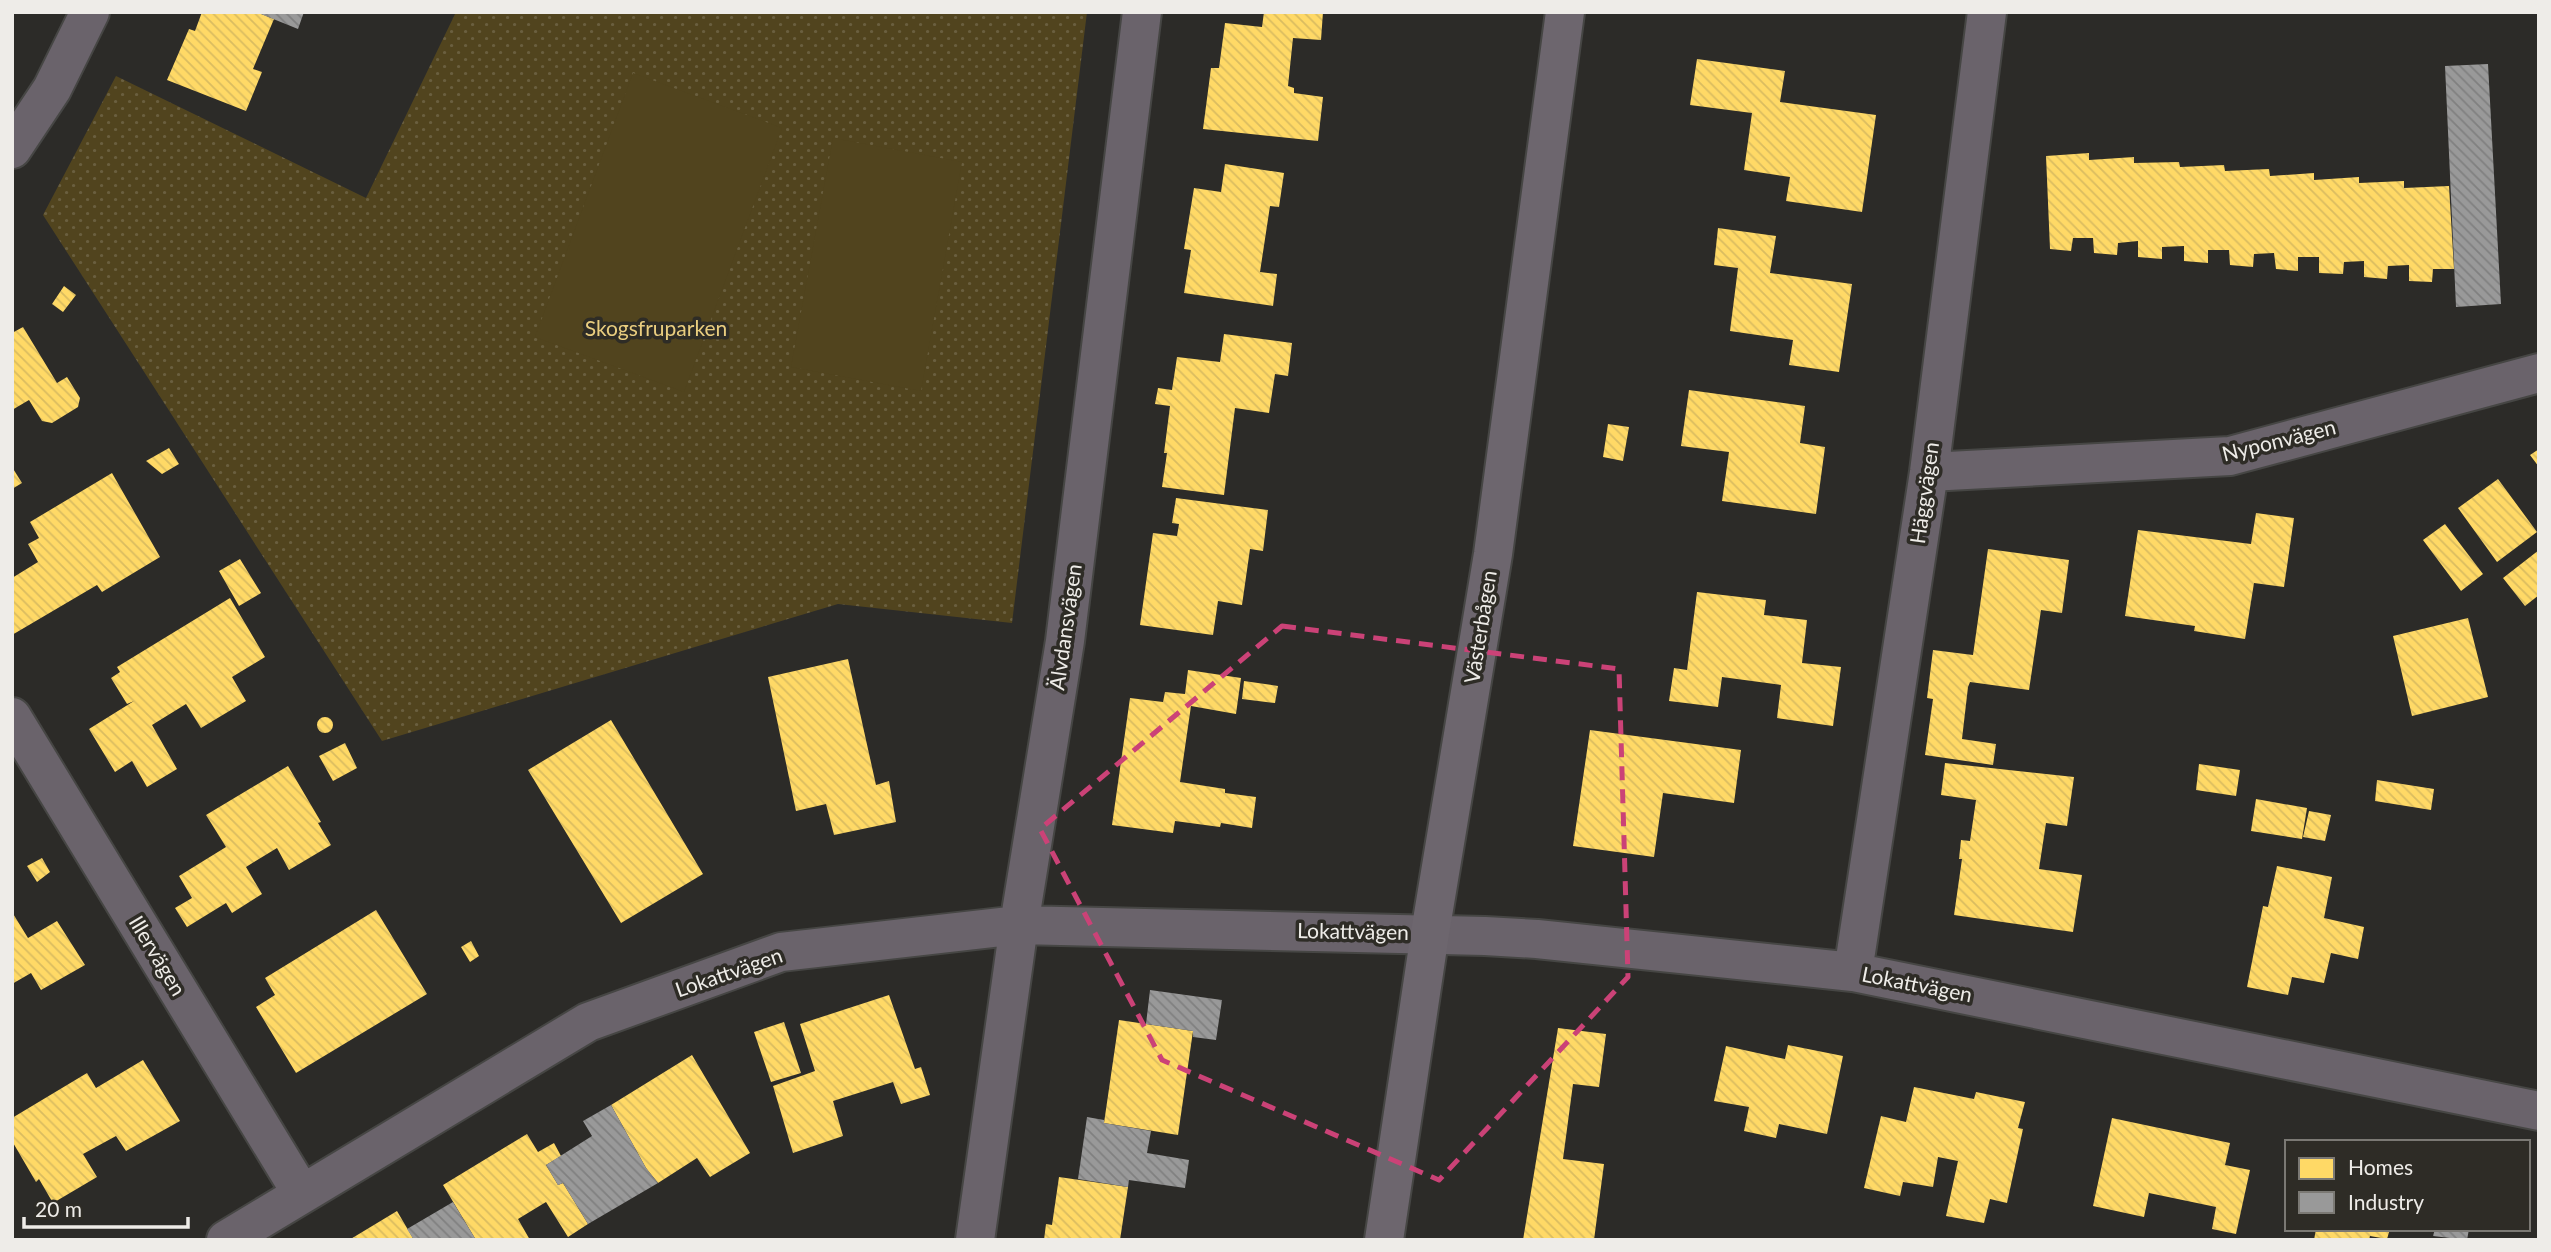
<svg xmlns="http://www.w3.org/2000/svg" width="2551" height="1252" font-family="Lato,sans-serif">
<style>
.park{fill:url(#park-dots)}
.pitch{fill:#51441e}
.homes{fill:url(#homes-back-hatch)}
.industry{fill:url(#industry-back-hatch)}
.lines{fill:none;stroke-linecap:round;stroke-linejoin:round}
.street-casing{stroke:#464644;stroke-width:42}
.secondary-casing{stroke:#464644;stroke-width:42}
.street{stroke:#6a636b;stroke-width:38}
.secondary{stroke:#6d666e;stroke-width:38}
.marked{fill:none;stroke:#cb4277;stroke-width:5;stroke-dasharray:14 9;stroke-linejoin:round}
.labels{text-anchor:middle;stroke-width:7;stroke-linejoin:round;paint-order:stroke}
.park-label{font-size:21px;fill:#e9cd7f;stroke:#2e2c26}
.street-label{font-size:21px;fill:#eeece8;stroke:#2e2c26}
</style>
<defs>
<pattern id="park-dots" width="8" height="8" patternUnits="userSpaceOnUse" patternTransform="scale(1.75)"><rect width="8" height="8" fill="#51441e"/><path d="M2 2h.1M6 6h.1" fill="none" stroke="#6a5f3f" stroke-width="1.8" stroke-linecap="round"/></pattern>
<pattern id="homes-back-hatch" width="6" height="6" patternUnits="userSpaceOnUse" patternTransform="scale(1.75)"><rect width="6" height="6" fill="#ffd966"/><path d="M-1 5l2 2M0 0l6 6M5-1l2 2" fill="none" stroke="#dabc60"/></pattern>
<pattern id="industry-back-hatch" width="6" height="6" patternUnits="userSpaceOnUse" patternTransform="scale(1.75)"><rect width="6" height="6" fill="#999"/><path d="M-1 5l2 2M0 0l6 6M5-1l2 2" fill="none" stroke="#808080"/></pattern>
</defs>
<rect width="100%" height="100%" fill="#2c2b28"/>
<path class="park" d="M456,12H1087L1012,623L838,604L382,741L43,215L116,76L366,198Z"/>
<path class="pitch" d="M633,73L782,128L684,392L535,337Z
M833,138L962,162L921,391L791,367Z"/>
<path class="homes" d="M202,12H256L274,19L253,69L262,72L246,111L167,80L189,29L195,31Z
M1264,12H1323L1321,40L1293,38L1288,86L1294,88V93L1323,97L1318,141L1203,129L1211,68H1219L1225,23L1262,27Z
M1697,59L1785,71L1780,102L1876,115L1862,212L1786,201L1790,177L1744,170L1752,113L1690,105Z
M2089,153V160L2134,157V163L2179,162L2180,167L2224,165L2225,171L2269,169L2270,176L2314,173V180L2359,177V183L2404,181V188L2449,186L2454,269H2433L2432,282L2409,281V265L2388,266L2387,279L2364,277V261L2344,262L2343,274L2319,273V257H2298V271L2276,269L2274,253L2254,254L2253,267L2230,265L2229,250H2208V263L2184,261V246L2162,247V259L2138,257V241L2118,243L2117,255L2094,253L2093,238H2073L2071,251L2050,249L2046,156Z
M1225,164L1284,173L1279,207L1270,206L1260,272L1277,274L1273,306L1184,293L1191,250L1184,249L1194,188L1221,192Z
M1718,228L1776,236L1770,273L1852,284L1839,372L1789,365L1793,340L1730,331L1738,268L1714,265Z
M64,286L76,295L63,312L52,304Z
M23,327L57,383L67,377L80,398L78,407L52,423L42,421L29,400L12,410V333Z
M1224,334L1292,343L1288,376L1275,374L1269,413L1235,408L1224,495L1162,487L1167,453H1164L1170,406L1155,404L1158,388L1172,390L1177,357L1220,362Z
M1689,390L1805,406L1800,443L1825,447L1816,514L1722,501L1729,452L1681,446Z
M1608,424L1629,427L1623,461L1603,457Z
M169,448L179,464L162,474L146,461Z
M2539,449V467L2530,455Z
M12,467L22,483L12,489Z
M112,473L160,557L102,592L97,585L12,635V578L38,562L28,544L39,538L30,522Z
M2498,479L2537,532L2497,562L2458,508Z
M1176,498L1268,510L1263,551L1250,549L1242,605L1218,601L1213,635L1140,625L1153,533L1177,536L1179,524L1172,523Z
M2256,513L2294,518L2284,587L2254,583L2245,639L2194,631L2195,626L2125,616L2138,530L2251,544Z
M2445,524L2483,574L2461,591L2423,540Z
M1988,549L2069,560L2062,613L2041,610L2029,690L1970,682L1968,687L1962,739L1996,744L1993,765L1925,755L1933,699L1927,698L1933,650L1973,655Z
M2539,550V595L2525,606L2503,578Z
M240,559L261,593L239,606L219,571Z
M1697,592L1766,600L1764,615L1807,620L1802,663L1841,667L1833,726L1777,718L1781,685L1722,677L1718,707L1669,701L1674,668L1687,670Z
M230,598L265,657L232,677L246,701L201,728L186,704L152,725L177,769L147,787L132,761L115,772L89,729L134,701L127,704L111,678L120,672L117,667Z
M2468,618L2488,697L2412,716L2393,636Z
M848,659L876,785L889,781L896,822L834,835L826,804L796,811L768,677Z
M1188,670L1241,678L1236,714L1191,706L1180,782L1225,789V793L1256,797L1252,828L1221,823L1220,827L1175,821L1173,833L1112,825L1130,698L1163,702L1165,692L1185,694Z
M1244,681L1278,686L1275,703L1242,699Z
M317 725a8 8 0 1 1 16 0a8 8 0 1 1-16 0Z
M611,720L703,874L621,923L528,770Z
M1590,730L1741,750L1734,803L1663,793L1654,857L1573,846Z
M345,743L357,768L333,781L319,756Z
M1945,763L2074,777L2067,826L2046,823L2039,869L2082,875L2073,932L1954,915L1962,859H1959L1961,840L1970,841L1976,800L1941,795Z
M2199,764L2240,770L2236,796L2196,790Z
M288,766L321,822L318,823L331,845L289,870L277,848L246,867L262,894L232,913L226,903L187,927L175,908L192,898L179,876L226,847L206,815Z
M2377,780L2434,789L2431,810L2375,801Z
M2256,799L2307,808L2302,839L2251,831Z
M2309,811L2331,815L2325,841L2303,837Z
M42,858L50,872L37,882L27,866Z
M2277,866L2332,877L2324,918L2364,927L2358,959L2331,953L2324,983L2292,977L2288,995L2247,987L2263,906L2268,907Z
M376,910L427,994L296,1073L256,1007L275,995L265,978Z
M12,912L28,938L57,921L85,965L41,990L31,973L12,984Z
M471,941L479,956L470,962L461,947Z
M889,995L915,1069L921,1067L930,1095L901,1104L893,1082L833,1101L843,1136L793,1153L773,1086L815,1071L800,1024Z
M1119,1020L1193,1031L1178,1135L1104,1123Z
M784,1022L801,1073L771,1082L754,1032Z
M1558,1028L1606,1034L1599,1087L1573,1084L1563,1159L1604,1164L1594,1240H1523Z
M1788,1045L1843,1056L1827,1134L1779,1124L1776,1138L1744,1131L1749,1107L1714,1101L1726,1046L1785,1059Z
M692,1055L750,1153L710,1177L697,1158L658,1183L646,1168L611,1105Z
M143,1060L180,1121L126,1151L116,1136L83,1154L97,1177L53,1203L39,1179L36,1182L12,1141V1118L87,1073L96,1088Z
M1914,1087L1974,1099L1976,1092L2025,1102L2018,1128L2023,1129L2007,1203L1990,1199L1984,1223L1946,1216L1958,1161L1938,1157L1933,1187L1903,1182L1900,1196L1864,1188L1881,1116L1906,1122Z
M2112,1118L2230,1143L2225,1165L2250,1170L2236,1234L2212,1229L2216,1207L2149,1193L2144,1217L2093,1206Z
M527,1134L538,1152L554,1143L561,1156L546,1165L558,1185L563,1183L588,1224L568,1237L546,1202L518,1219L530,1240H476L443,1185Z
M1059,1177L1128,1187L1120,1240H1044L1046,1224L1052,1225Z
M397,1211L414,1240H349Z
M2316,1229H2390L2387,1239L2370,1236L2369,1240H2314Z"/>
<path class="industry" d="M256,12H304L298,29Z
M2488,64L2501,304L2456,307L2445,66Z
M1150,990L1222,1000L1216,1040L1193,1037V1031L1146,1024Z
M611,1105L646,1168L658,1183L588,1224L563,1183L558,1185L546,1165L592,1136L583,1121Z
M1087,1117L1104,1120V1123L1151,1131L1147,1153L1189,1160L1185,1188L1129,1180L1128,1187L1078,1179Z
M453,1202L476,1240H414L407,1229Z
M2435,1229H2469L2467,1240L2433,1236Z"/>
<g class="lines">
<defs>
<path id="street" d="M12,149L52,89L90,12
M1929,472L2230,456L2539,373
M12,717L302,1194
M1853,972L1929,472L1987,12
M226,1240L588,1022L781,952L1019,925L1485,936L1537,939L1853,972L2539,1111
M975,1240L1019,925L1065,641L1142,12"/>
<path id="secondary" d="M1384,1240L1430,933L1493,554L1565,12"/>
</defs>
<use href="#street" class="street-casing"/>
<use href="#secondary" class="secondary-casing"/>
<use href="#street" class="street"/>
<use href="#secondary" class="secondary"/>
</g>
<path class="marked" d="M1282,626L1619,669L1628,977L1439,1180L1162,1060L1040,829Z"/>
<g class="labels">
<g class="park-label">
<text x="656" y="336">Skogsfruparken</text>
</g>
<g class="street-label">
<text transform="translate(2279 441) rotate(-14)" y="7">Nyponvägen</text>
<text transform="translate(1925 493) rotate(-82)" y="7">Häggvägen</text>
<text transform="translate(1066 627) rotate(-82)" y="7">Älvdansvägen</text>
<text transform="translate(1481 627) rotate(-81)" y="7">Västerbågen</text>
<text transform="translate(1353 932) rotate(1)" y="7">Lokattvägen</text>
<text transform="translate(157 956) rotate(59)" y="7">Illervägen</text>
<text transform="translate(729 973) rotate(-19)" y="7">Lokattvägen</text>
<text transform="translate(1917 985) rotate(11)" y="7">Lokattvägen</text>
</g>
</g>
<rect width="2551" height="1252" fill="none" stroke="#eeece8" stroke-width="28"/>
<rect x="2285" y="1140" width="245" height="91" fill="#2e2c26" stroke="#7b7974" stroke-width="2"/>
<rect x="2299" y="1158" width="35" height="21" fill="#ffd966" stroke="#7b7974" stroke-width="2"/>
<text x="2348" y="1175" font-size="21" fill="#eeece8">Homes</text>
<rect x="2299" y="1192" width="35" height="21" fill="#999999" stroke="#7b7974" stroke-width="2"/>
<text x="2348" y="1210" font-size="21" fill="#eeece8">Industry</text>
<path d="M24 1217v10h164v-10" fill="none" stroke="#eeece8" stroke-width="3.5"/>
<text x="35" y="1217" font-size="21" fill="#eeece8" stroke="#2e2c26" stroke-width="5" paint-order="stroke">20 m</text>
</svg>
